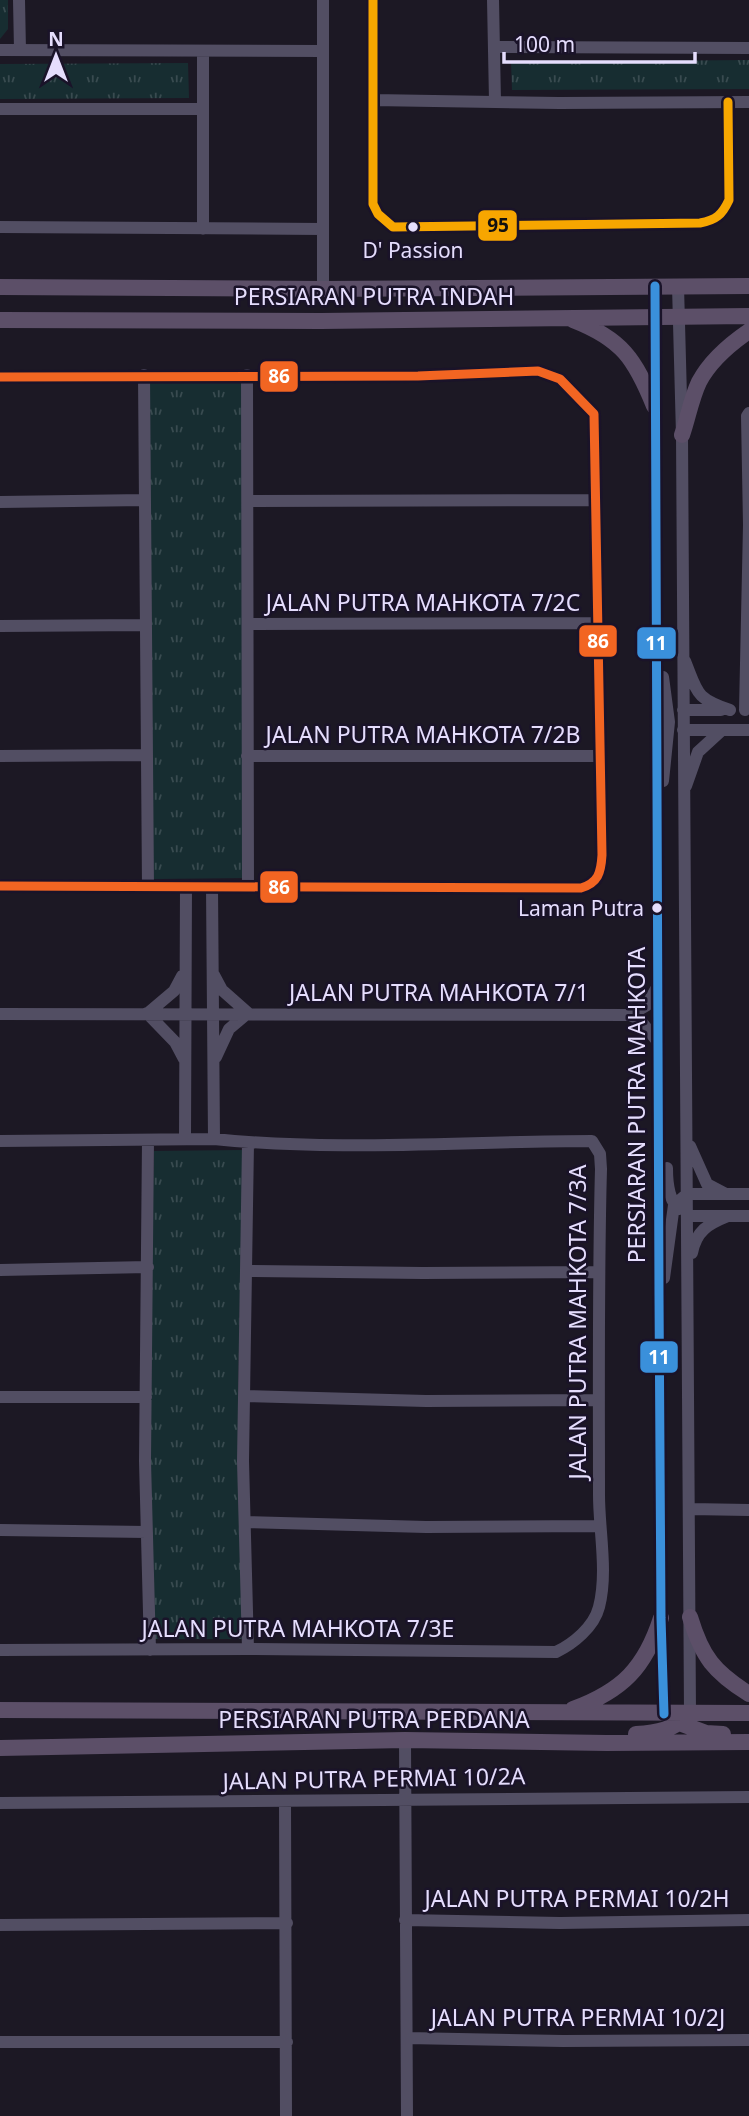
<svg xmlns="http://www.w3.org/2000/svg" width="749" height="2116" font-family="'Noto Sans',sans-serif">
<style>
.park{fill:url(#park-tufts)}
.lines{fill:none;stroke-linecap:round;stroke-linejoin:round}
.minor{stroke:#524e63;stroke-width:12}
.major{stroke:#5c4f68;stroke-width:16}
.bus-1-casing{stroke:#1a1329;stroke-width:14}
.bus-2-casing{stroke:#1a1329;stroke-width:14}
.bus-3-casing{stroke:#1a1329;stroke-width:14}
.bus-1{stroke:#f26522;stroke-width:9}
.bus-2{stroke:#f7a600;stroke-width:9}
.bus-3{stroke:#3a90db;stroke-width:9}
.bus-dot{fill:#e5ddfd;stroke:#1a1329;stroke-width:2.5}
.labels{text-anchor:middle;stroke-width:5;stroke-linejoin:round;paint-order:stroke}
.bus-label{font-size:21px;fill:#e5ddfd;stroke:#1a1329}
.street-label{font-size:23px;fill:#e5ddfd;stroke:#1a1329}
.line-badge{stroke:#1a1329;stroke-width:2.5}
.badge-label{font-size:19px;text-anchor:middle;font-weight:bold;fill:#fff}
.pale-badge-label{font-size:19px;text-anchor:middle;font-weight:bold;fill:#111}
</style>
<defs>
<pattern id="park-tufts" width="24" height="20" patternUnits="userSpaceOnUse" patternTransform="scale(1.75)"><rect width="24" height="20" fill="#172d31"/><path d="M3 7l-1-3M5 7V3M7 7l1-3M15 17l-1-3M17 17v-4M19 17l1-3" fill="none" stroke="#394b50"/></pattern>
</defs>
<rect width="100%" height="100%" fill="#1c1824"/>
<path class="park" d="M0,0H8V29L0,39Z
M749,60V89L512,90L511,62Z
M188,63L189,98L0,99V64Z
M147,380H243L245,878L153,879Z
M243,1150L238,1396L244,1639H152L147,1398L154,1151Z"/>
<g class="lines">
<path class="minor" d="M19,0L20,50
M323,0V289
M373,0V204L378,214L393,227L700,223C716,220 722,215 729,200L728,102
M493,0L495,101
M494,47L749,48
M0,50L323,51
M203,51V229
M373,100L559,103L749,102
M0,109H203
M0,227L323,229
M655,286L659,1295L661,1618L664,1714
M678,286L682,435L690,1714
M144,375L148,887
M247,375L248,887
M0,377L418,376L538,371L560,379L594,414L602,855C601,873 598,883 581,888L0,886
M248,501L595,500
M0,502L145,500
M248,624L598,623
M0,626L146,625
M685,661C698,693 695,698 730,710
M683,710H721
M745,710L749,525L747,416L749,413
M683,730H749
M0,756L146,755
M247,756H598
M663,781L669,722L663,677
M686,786L698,752L722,730
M212,887L214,1139
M214,975L222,990L248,1013
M147,1013L175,1042L184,1059
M148,1013L174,991L182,976
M0,1014L630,1015L647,1005L656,989
M630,1015L639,1019L658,1042
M216,1057L229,1029L248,1013
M185,1139L186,887
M148,1140L145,1461L150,1650
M0,1141L214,1139C339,1152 466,1141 592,1141L600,1154L601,1169C598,1277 599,1386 599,1495C599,1531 608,1572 599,1607C594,1627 573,1644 556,1652L248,1649L0,1650
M248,1143L243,1461L248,1649
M690,1146L707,1184L726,1194
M667,1168C667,1181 668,1200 679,1209
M687,1194H749
M687,1216H749
M692,1253C696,1231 708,1224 728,1216
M0,1270L148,1267
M246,1271L423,1273L598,1272
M664,1278L674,1205L687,1194
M245,1396L426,1401L599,1400
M0,1397H146
M690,1509L749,1510
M245,1522L426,1527L599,1526
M0,1530L147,1532
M405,1740L407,2116
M285,1801L286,2116
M0,1803L749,1797
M405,1920L560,1923L749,1920
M0,1925L287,1923
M407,2038L563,2041L749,2040
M0,2042H287"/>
<path class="major" d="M0,287L323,289L749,286
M0,320L321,321L749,316
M573,320C622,339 635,359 654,406
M682,435C688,418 691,399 699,382C710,361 730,344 749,331
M690,1617C702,1657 714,1672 749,1694
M573,1709C622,1691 645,1668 661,1618
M0,1710L749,1713
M674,1721L706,1733L723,1734
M636,1734C657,1733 675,1729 690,1714
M0,1748L405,1740L607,1743L749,1742"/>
<defs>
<path id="bus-1" d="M0,377L418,376L538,371L560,379L594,414L602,855C601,873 598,883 581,888L0,886"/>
<path id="bus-2" d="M373,0V204L378,214L393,227L700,223C716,220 722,215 729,200L728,102"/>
<path id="bus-3" d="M655,286L659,1295L661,1618L664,1714"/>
</defs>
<use href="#bus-1" class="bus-1-casing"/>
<use href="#bus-2" class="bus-2-casing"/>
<use href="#bus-3" class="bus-3-casing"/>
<use href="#bus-1" class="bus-1"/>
<use href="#bus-2" class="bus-2"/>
<use href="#bus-3" class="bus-3"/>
</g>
<g class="bus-dot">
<circle cx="413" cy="227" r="6"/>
<circle cx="657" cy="908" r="6"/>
</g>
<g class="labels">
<g class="bus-label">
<text x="413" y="258">D' Passion</text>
<text x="644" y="916" text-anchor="end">Laman Putra</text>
</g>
<g class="street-label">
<text x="374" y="305">PERSIARAN PUTRA INDAH</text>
<text x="423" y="611">JALAN PUTRA MAHKOTA 7/2C</text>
<text x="423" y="743">JALAN PUTRA MAHKOTA 7/2B</text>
<text x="439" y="1001">JALAN PUTRA MAHKOTA 7/1</text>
<text transform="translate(637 1105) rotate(-90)" y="8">PERSIARAN PUTRA MAHKOTA</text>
<text transform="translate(578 1322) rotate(-90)" y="8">JALAN PUTRA MAHKOTA 7/3A</text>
<text x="298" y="1637">JALAN PUTRA MAHKOTA 7/3E</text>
<text x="374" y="1728">PERSIARAN PUTRA PERDANA</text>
<text transform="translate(374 1779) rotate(-1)" y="8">JALAN PUTRA PERMAI 10/2A</text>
<text x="577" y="1907">JALAN PUTRA PERMAI 10/2H</text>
<text x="578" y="2026">JALAN PUTRA PERMAI 10/2J</text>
</g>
</g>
<g class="line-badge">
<rect x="477" y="209" width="41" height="33" rx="7" fill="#f7a600"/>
<rect x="259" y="360" width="40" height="33" rx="7" fill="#f26522"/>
<rect x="578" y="624" width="40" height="34" rx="7" fill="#f26522"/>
<rect x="636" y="626" width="41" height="34" rx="7" fill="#3a90db"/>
<rect x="259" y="870" width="40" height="34" rx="7" fill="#f26522"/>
<rect x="639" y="1340" width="40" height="34" rx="7" fill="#3a90db"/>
</g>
<g class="badge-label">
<text x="279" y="383">86</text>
<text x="598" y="648">86</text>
<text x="656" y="650">11</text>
<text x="279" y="894">86</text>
<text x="659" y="1364">11</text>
</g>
<g class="pale-badge-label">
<text x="498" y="232">95</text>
</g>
<g transform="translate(56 56)" stroke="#1a1329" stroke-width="5" paint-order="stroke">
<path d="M0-5L12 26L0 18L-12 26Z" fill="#e5ddfd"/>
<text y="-10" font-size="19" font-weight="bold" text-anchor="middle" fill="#e5ddfd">N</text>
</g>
<path d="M504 52v10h191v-10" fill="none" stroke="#e5ddfd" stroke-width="3.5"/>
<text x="514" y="52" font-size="21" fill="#e5ddfd" stroke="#1a1329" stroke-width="5" paint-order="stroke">100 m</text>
</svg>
